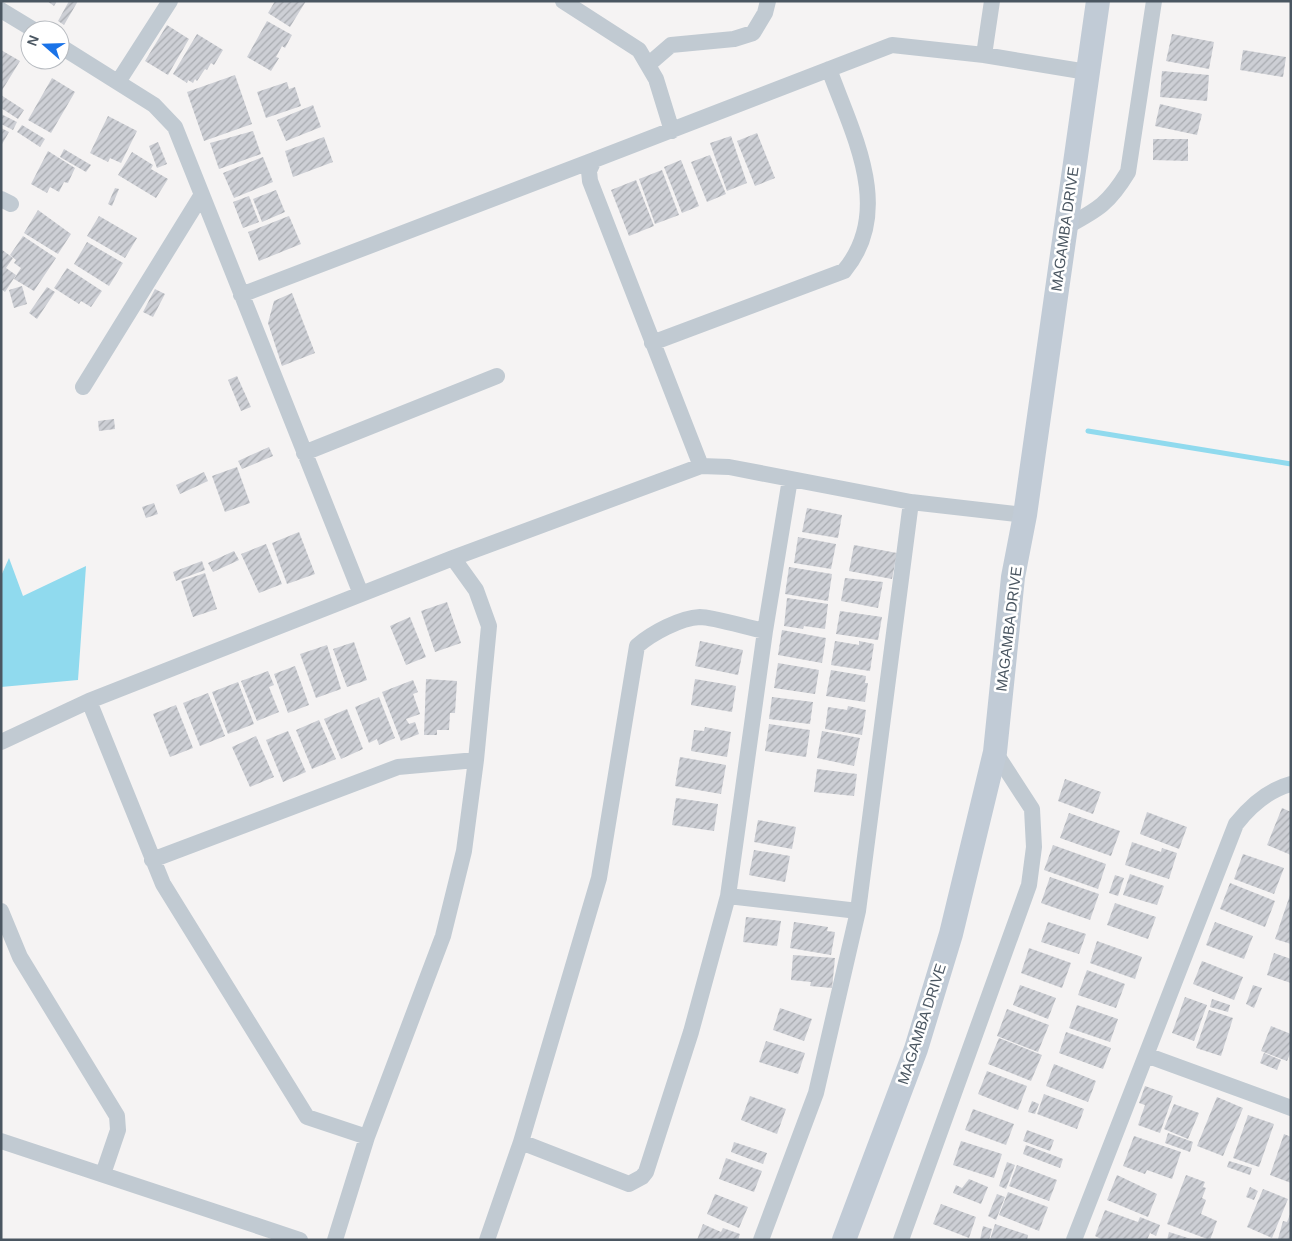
<svg xmlns="http://www.w3.org/2000/svg" width="1292" height="1241" font-family="Arial,sans-serif">
<style>
.water{fill:#90daee}
.lines{fill:none;stroke-linecap:round;stroke-linejoin:round}
.stream{stroke:#90daee;stroke-width:5}
.building{fill:url(#building-hatch)}
.street{stroke:#c1cad2;stroke-width:16}
.secondary{stroke:#c1cbd6;stroke-width:24}
.labels{text-anchor:middle;stroke-width:5;stroke-linejoin:round;paint-order:stroke}
.street-label{font-size:15px;fill:#4a5661;stroke:#fff}
</style>
<defs>
<pattern id="building-hatch" width="6" height="6" patternUnits="userSpaceOnUse" patternTransform="scale(1.25)"><rect width="6" height="6" fill="#cdcfd5"/><path d="M-1 1l2-2M0 6l6-6M5 7l2-2" fill="none" stroke="#a8abb0"/></pattern>
</defs>
<rect width="100%" height="100%" fill="#f5f3f3"/>
<path class="water" d="M9,558L23,596L86,566L78,680L1,687V576Z"/>
<g class="lines">
<path class="stream" d="M1088,431L1291,464"/>
</g>
<path class="building" d="M47,1H57L54,6Z
M69,1H78L64,25L58,21Z
M275,1H306L290,27L268,13Z
M267,21L292,35L285,48L282,46L276,57L279,58L271,71L247,57Z
M167,25L189,39L168,75L145,61Z
M197,34L223,50L214,65L211,63L207,70L205,69L197,81L195,79L193,83L188,80L187,83L173,74Z
M1172,34L1214,42L1209,69L1166,61Z
M1,50L20,61L1,92Z
M1243,50L1286,57L1283,77L1240,70Z
M1162,71L1209,75L1207,101L1160,97Z
M235,75L252,124L204,141L187,92Z
M52,78L75,92L51,133L28,120Z
M287,82L289,89L295,87L301,106L266,118L257,92Z
M1,95L24,110L18,119L1,108Z
M1160,104L1202,114L1197,135L1155,126Z
M313,105L321,127L286,141L277,120Z
M1,114L17,122L13,130L1,124Z
M108,116L137,131L121,163L110,158L108,162L90,153Z
M22,125L45,139L40,147L17,132Z
M1,128L9,132L1,146Z
M253,131L261,154L219,169L210,143Z
M757,133L775,178L755,186L737,141Z
M731,136L747,183L727,191L710,143Z
M324,137L333,162L293,177L285,151Z
M1153,139H1188V161L1153,160Z
M158,142L167,164L157,168L149,146Z
M64,149L91,165L86,172L60,157Z
M48,151L75,168L68,183L64,182L59,192L50,187L47,193L31,184Z
M132,152L153,165L151,169L168,179L156,198L118,175Z
M710,155L726,194L707,202L691,162Z
M263,157L273,182L234,198L223,173Z
M681,160L699,206L682,213L664,167Z
M662,170L679,215L655,224L639,179Z
M636,180L654,226L629,236L611,190Z
M115,188L119,189L112,206L108,204Z
M276,190L285,212L262,222L253,199Z
M249,196L259,222L243,228L233,202Z
M38,210L71,234L58,254L24,233Z
M99,216L137,238L125,258L87,236Z
M289,216L301,244L259,261L248,232Z
M23,236L56,258L34,291L14,279L21,268L14,263L16,260L10,255Z
M87,242L123,263L109,286L74,264Z
M1,249L13,258L6,268L16,275L5,292L1,289Z
M67,268L102,291L91,307L81,301L79,304L54,288Z
M22,286L27,304L14,308L9,290Z
M47,287L55,292L37,319L29,313Z
M155,289L165,294L153,317L143,312Z
M292,293L315,353L282,366L268,323L274,301Z
M237,376L251,407L241,411L228,380Z
M114,419L115,429L99,431L98,421Z
M269,447L273,456L242,469L238,461Z
M237,467L250,503L225,512L212,476Z
M204,472L208,481L180,494L176,485Z
M154,503L158,514L146,518L142,507Z
M807,508L842,515L838,538L802,532Z
M299,532L315,574L287,584L272,543Z
M798,537L836,544L831,569L794,563Z
M266,544L282,584L259,593L241,554Z
M854,545L897,553L892,579L849,571Z
M234,551L239,560L213,572L208,563Z
M202,561L205,570L176,581L173,572Z
M789,567L832,574L828,601L785,594Z
M205,573L217,609L193,617L181,581Z
M845,578L883,582L878,608L841,601Z
M787,598L828,604L825,629L804,626L803,629L784,626Z
M447,602L461,643L435,652L421,611Z
M840,611L882,617L878,640L836,634Z
M410,617L426,657L406,665L390,626Z
M782,630L826,638L822,663L778,655Z
M700,641L743,650L738,675L695,666Z
M835,641L859,645V641L874,644L870,671L831,665Z
M354,642L367,680L347,687L333,649Z
M327,645L341,689L316,698L300,654Z
M778,663L819,670L815,694L774,688Z
M295,666L309,705L288,713L274,674Z
M831,670L866,676L865,683H868L865,702L826,696Z
M268,671L274,685L269,687L279,712L257,721L241,681Z
M426,679L457,681L455,713H450L449,730H437V735H424Z
M695,679L736,686L732,712L691,705Z
M413,680L418,692L413,694L420,714L406,719L409,724L415,722L419,734L401,741L382,692Z
M238,682L254,724L228,734L212,692Z
M208,693L225,736L200,746L183,703Z
M379,697L395,738L379,745L377,739L369,743L355,707Z
M772,697L813,702L810,724L769,719Z
M176,705L193,748L170,757L153,714Z
M848,706L866,710L862,735L825,729L828,707L847,710Z
M347,709L363,749L341,759L324,719Z
M319,720L336,759L312,769L296,730Z
M769,724L810,730L806,757L765,751Z
M705,727L731,732L727,757L691,751L694,730L704,731Z
M288,731L306,772L283,782L266,740Z
M822,731L860,738L854,766L817,758Z
M256,736L274,777L250,787L232,747Z
M680,757L726,765L721,794L675,786Z
M817,769L857,774L854,796L814,792Z
M1065,779L1101,792L1093,814L1058,801Z
M676,798L718,804L714,831L672,825Z
M1282,808L1291,812V855L1267,845Z
M1147,812L1187,827L1179,849L1140,834Z
M1069,813L1120,831L1111,856L1060,838Z
M758,820L796,827L792,849L754,842Z
M1132,842L1161,852L1162,848L1177,853L1169,879L1125,865Z
M1053,845L1106,864L1098,889L1044,870Z
M754,850L790,856L785,882L749,875Z
M1243,854L1284,868L1274,894L1234,879Z
M1130,874L1164,886L1157,905L1123,895Z
M1115,875L1124,878L1118,896L1109,893Z
M1050,877L1099,894L1090,920L1041,903Z
M1230,883L1275,901L1265,927L1220,909Z
M1291,892V944L1275,939Z
M1115,903L1156,917L1148,939L1107,925Z
M746,917L781,921L777,946L743,942Z
M794,922L828,927L827,931L835,932L831,955L790,948Z
M1048,922L1086,934L1079,954L1041,942Z
M1215,922L1253,936L1244,959L1206,945Z
M1097,941L1142,957L1135,979L1090,963Z
M1029,948L1071,963L1062,988L1021,973Z
M1274,953L1291,959V983L1267,975Z
M793,955L835,958L832,988L810,986L811,982L791,980Z
M1202,961L1243,977L1234,1000L1193,984Z
M1087,970L1125,984L1116,1008L1078,995Z
M1020,985L1056,998L1048,1019L1013,1005Z
M1253,985L1262,988L1254,1008L1246,1004Z
M1185,997L1207,1005L1194,1041L1172,1033Z
M1212,999L1230,1005L1228,1012L1210,1007Z
M1077,1005L1118,1019L1110,1042L1069,1028Z
M780,1008L812,1019L804,1041L773,1030Z
M1007,1009L1049,1025L1038,1052L997,1036Z
M1209,1010L1233,1018L1221,1056L1196,1048Z
M1271,1026L1291,1034V1051L1287,1061L1261,1051Z
M1066,1032L1111,1048L1103,1069L1059,1053Z
M999,1038L1042,1055L1031,1081L988,1064Z
M766,1041L805,1053L798,1074L759,1062Z
M1264,1053L1281,1060L1277,1070L1260,1063Z
M1054,1064L1096,1081L1088,1102L1046,1086Z
M987,1071L1027,1086L1018,1110L978,1094Z
M1145,1086L1173,1096L1160,1133L1138,1125L1145,1105L1139,1103Z
M1044,1094L1084,1109L1077,1129L1037,1114Z
M750,1096L786,1109L777,1134L741,1120Z
M1217,1097L1243,1108L1223,1156L1197,1146Z
M1032,1101L1039,1104L1035,1114L1028,1112Z
M1174,1104L1199,1113L1188,1139L1164,1129Z
M973,1109L1014,1124L1006,1145L965,1130Z
M1248,1115L1274,1124L1259,1167L1233,1158Z
M1027,1130L1054,1140L1050,1151L1023,1141Z
M1168,1133L1193,1142L1190,1152L1165,1143Z
M1284,1134L1291,1137V1183L1270,1175Z
M1134,1136L1181,1152L1172,1179L1147,1170L1145,1174L1123,1166Z
M961,1141L1002,1154L994,1178L953,1165Z
M734,1142L767,1153L763,1164L731,1152Z
M1026,1145L1063,1159L1060,1168L1023,1154Z
M726,1158L762,1171L754,1192L719,1179Z
M1229,1161L1252,1168L1250,1175L1227,1167Z
M1007,1162L1015,1165L1006,1189L999,1186Z
M1017,1165L1057,1180L1049,1201L1009,1186Z
M1117,1175L1157,1194L1148,1217L1107,1200Z
M1186,1175L1205,1182L1203,1187L1206,1188L1202,1198L1206,1200L1201,1214L1217,1221L1210,1240L1167,1224Z
M969,1179L988,1187L981,1204L953,1193L956,1185L962,1188Z
M1250,1187L1258,1191L1254,1200L1246,1197Z
M1263,1189L1288,1199L1272,1238L1247,1227Z
M1008,1192L1048,1207L1039,1231L999,1215Z
M715,1194L748,1207L739,1228L707,1214Z
M997,1194L1005,1197L996,1220L988,1216Z
M941,1204L976,1217L969,1238L933,1224Z
M1105,1210L1138,1222L1140,1217L1160,1225L1156,1236L1150,1233L1147,1240H1103L1095,1236Z
M1291,1212V1240L1278,1239L1283,1221L1287,1222Z
M703,1224L721,1232L723,1228L740,1234L738,1240H697Z
M995,1224L1028,1235L1027,1240H990Z
M983,1226L992,1229L989,1240H980Z
M1169,1232L1191,1239V1240H1167Z"/>
<g class="lines">
<path class="street" d="M563,1L639,50L656,79L672,131
M1,10L34,30
M60,46L154,105L175,127L361,594
M984,55L992,1
M649,64L671,45L734,39L753,33L765,13L768,1
M118,82L170,1
M1,199L11,204
M1064,228C1097,210 1108,205 1128,172L1154,1
M241,295L594,160
M652,343L844,271C895,210 852,133 829,69
M83,387L201,196
M304,453L497,376
M701,466L590,181L589,171L594,160L892,45L984,55L1087,72
M89,701L163,884L307,1117L367,1137
M1,742L89,701L453,558L701,466L729,467L911,502L1025,515
M152,860L398,767L476,760
M728,896L858,911L911,502
M1,911L20,957L117,1116L118,1130L103,1174
M1146,1055L1291,1108
M1,1141L300,1240
M521,1142L629,1184L642,1177L646,1172L691,1032L728,896L765,631
M335,1240L367,1137L443,936L464,851L476,760L489,626L476,590L453,558
M487,1240L521,1142L599,878L637,646C652,633 680,618 700,617C713,617 749,628 765,631L790,479
M761,1240L816,1093L858,911
M901,1240L1029,885L1034,847L1032,809L995,752
M1074,1240L1236,824C1251,805 1268,790 1291,784"/>
<path class="secondary" d="M844,1240L916,1049L951,934L995,752L1013,577L1025,515L1098,1"/>
</g>
<g class="labels">
<g class="street-label">
<text transform="translate(1065 229) rotate(-82)" y="5">MAGAMBA DRIVE</text>
<text transform="translate(1009 629) rotate(-83)" y="5">MAGAMBA DRIVE</text>
<text transform="translate(922 1024) rotate(-72)" y="5">MAGAMBA DRIVE</text>
</g>
</g>
<rect width="1292" height="1241" fill="none" stroke="#4a5661" stroke-width="5"/>
<g transform="translate(45 45) rotate(290)"><circle r="24" fill="#ffffff" stroke="#b7bbc0"/>
<path d="M0-4L9 19L0 12L-9 19Z" fill="#1a73e8"/>
<text y="-8" font-size="14" font-weight="bold" text-anchor="middle" fill="#4a5661">N</text>
</g>
</svg>
